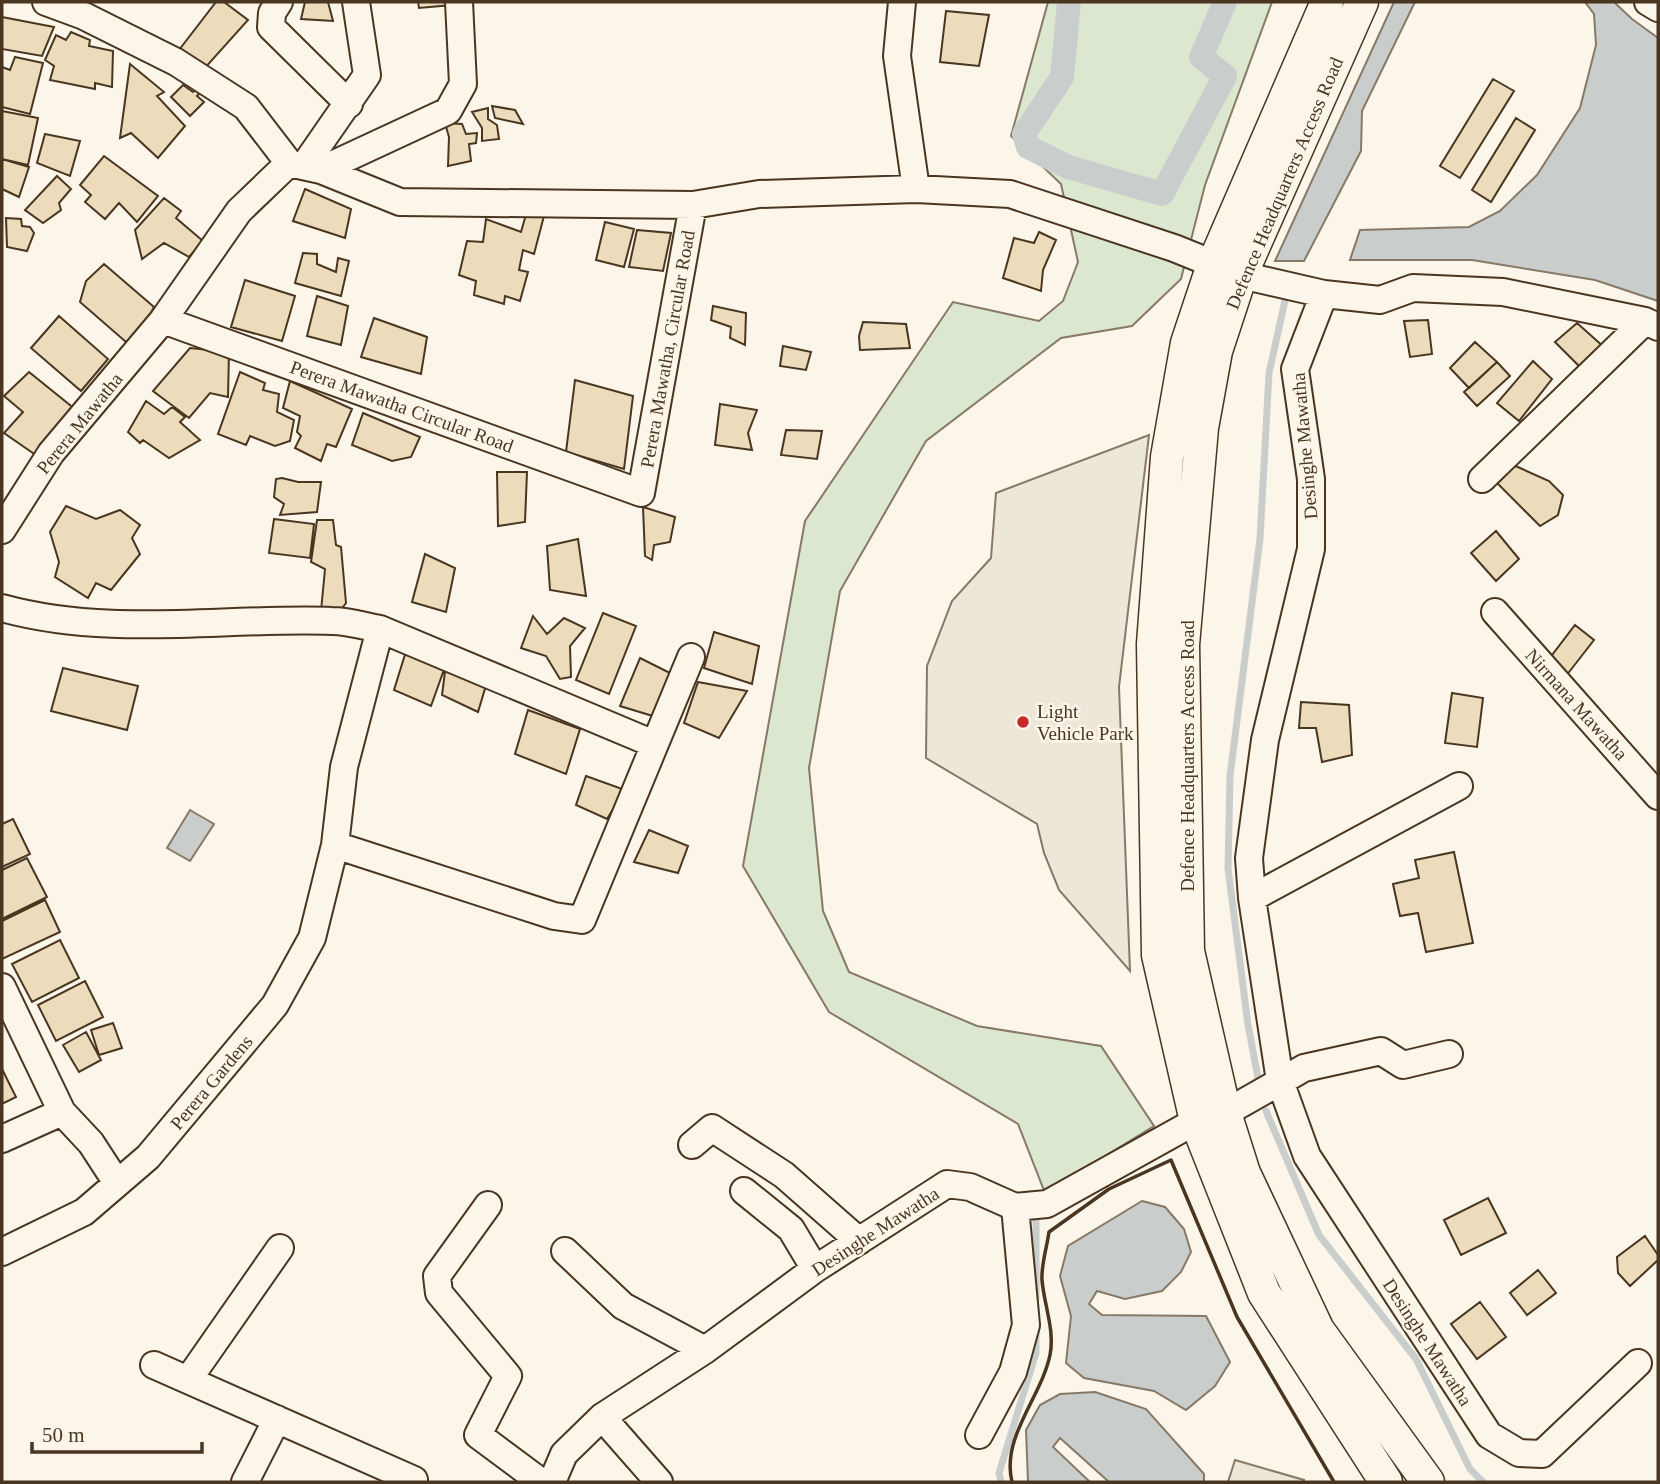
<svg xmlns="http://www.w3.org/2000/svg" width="1660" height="1484" font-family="Georgia,serif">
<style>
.green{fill:#dce7d0;stroke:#887966;stroke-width:2}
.parking{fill:#ede7d9;stroke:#887966;stroke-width:2}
.water{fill:#c9cecd;stroke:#887966;stroke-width:2}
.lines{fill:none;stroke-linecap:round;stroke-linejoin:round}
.stream{stroke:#c9cecd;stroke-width:7}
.canal{stroke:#c9cecd;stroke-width:24}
.building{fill:#ecdcbc;stroke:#4a3520;stroke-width:2}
.minor-casing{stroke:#4a3520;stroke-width:30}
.major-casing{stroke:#4a3520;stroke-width:35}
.minor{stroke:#fbf6e9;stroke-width:26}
.major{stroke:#fbf6e9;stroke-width:32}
.wall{stroke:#4a3520;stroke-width:3.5}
.poi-dot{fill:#c62828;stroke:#fbf6e9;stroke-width:2.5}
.labels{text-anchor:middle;stroke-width:5;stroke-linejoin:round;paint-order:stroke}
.street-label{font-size:19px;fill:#4a3520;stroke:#fbf6e9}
.poi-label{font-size:19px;fill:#4a3520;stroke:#fbf6e9;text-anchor:start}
</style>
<rect width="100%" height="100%" fill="#fbf6e9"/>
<path class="green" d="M1048,2H1272L1205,185L1181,279L1132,326L1061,338L926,441L840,591L809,768L823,911L849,972L977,1026L1101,1046L1154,1126L1045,1193L1018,1124L829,1012L743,866L805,521L953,302L1039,321L1063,301L1078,262L1061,184L1011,136Z"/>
<path class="parking" d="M1149,435L1119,687L1130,971L1059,890L1044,853L1037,824L926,758L927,666L952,601L991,558L996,493Z
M1235,1460L1304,1480L1303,1482H1228Z"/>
<path class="water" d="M1394,2H1415L1362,111L1361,151L1304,261H1275Z
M1585,2H1614L1632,19L1658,38V301L1595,280L1472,260H1350L1360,230L1469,227L1500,211L1537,175L1580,108L1596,45L1594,14Z
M190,810L214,824L190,861L167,848Z
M1142,1201L1165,1207L1184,1229L1191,1252L1181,1272L1162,1291L1125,1299L1097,1291L1089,1304L1102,1315L1206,1316L1230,1362L1215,1386L1186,1410L1154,1391L1084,1378L1066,1363L1071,1316L1060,1276L1068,1246Z
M1095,1392L1146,1409L1204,1474V1482H1109L1060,1438L1053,1447L1090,1482H1028L1026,1430L1040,1405L1060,1394Z"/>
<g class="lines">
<path class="stream" d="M1259,1083L1248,1025L1228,868L1230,776L1260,539L1269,373L1286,296
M1266,1111L1319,1235L1416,1359L1470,1469L1483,1482
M1036,1219V1298
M1001,1482L999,1473L1036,1353V1328"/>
<path class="canal" d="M1069,2L1062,77L1024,134L1028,147L1068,167L1162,194L1225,76L1201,57L1225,2"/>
</g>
<path class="building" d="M216,2H224L248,20L204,69L179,50Z
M305,2H328L333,21L301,19Z
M418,2H452V5L419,8Z
M946,11L989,15L979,66L940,62Z
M2,17L54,27L42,56L2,49Z
M71,32L90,40L89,46L113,51L112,87L95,83V89L50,80L54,66L45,60L56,35L66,40Z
M15,57L43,63L30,114L2,107V67L10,70Z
M130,64L164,92L157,96L185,126L158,158L131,133L120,138Z
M1493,79L1514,91L1460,178L1440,166Z
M202,83L206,87L197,96L204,102L190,116L171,97L183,85L193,92Z
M492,106L515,110L523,124L495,118Z
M488,108V119L497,125L499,139L482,141V128L472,112Z
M2,111L38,118L28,165L2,159Z
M1516,118L1535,130L1491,202L1472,190Z
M445,123L462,124L466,134L477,133L476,143L469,144L471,161L448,166L449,137Z
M45,134L80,141L70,176L37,163Z
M104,156L158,196L137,222L119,203L105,219L85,202L91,195L80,185Z
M2,159L29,167L19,197L2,189Z
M57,176L71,189L59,203L61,210L43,223L25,210Z
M305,189L351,209L345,238L293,221Z
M164,198L181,211L176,218L203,241L189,257L164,243L142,259L135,230Z
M527,211L544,216L534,254L523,250L519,270L528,272L520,301L505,296L504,304L474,295L476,281L459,275L467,241L483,242L486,219L521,232Z
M6,218L21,219L22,226L30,227L34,233L27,251L7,247Z
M605,222L634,229L624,267L596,260Z
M637,230L671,233L663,271L629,267Z
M1039,232L1056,240L1043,270L1041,291L1003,278L1014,238L1034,243Z
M303,253L317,254V264L336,272L338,258L349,261L341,296L295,283Z
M104,264L154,307L144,326L126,342L80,302L86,281Z
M245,280L295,296L282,341L231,327Z
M317,296L348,306L341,345L307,336Z
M713,306L746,313L745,345L730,338L731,327L711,320Z
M59,316L108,359L81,391L31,348Z
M374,318L427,337L421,374L361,357Z
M1428,320L1432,354L1410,357L1404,321Z
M863,322L906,324L910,348L860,350L859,336Z
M1577,323L1605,348L1582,369L1555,342Z
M1475,342L1497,362L1469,388L1450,368Z
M783,346L811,352L806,370L780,366Z
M190,348L229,352L228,397L210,393L189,418L153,391Z
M1533,361L1552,379L1519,421L1497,403Z
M1497,362L1510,376L1477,406L1464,392Z
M29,372L76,410L40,458L4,433L23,412L4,396Z
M240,372L265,383L263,390L279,394L277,412L294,420L290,441L275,446L250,436L246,445L218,434Z
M575,380L633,396L624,469L566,452Z
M290,381L352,409L336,447L327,444L321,461L295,448L301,436L297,432L300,416L283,408Z
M146,401L164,414L172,407L185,417L180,422L200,440L169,458L143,440L140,443L128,432Z
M720,404L757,410L748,433L752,450L715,445Z
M363,413L420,437L411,457L392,461L352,445Z
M786,430L822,431L817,459L781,455Z
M1511,464L1549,481L1563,495L1558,515L1540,526L1497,483Z
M497,472H527L525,522L498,526Z
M282,478L298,482H321L317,512L280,515L284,504L274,497L276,479Z
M66,506L96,519L120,510L140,525L132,538L140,554L111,590L96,583L88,598L55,577L59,562L50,532Z
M643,507L675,517L670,542L654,545L652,560L645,556Z
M274,519L314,524L310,558L269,553Z
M317,520H333L336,545L341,547L346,603L340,611H321L325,569L311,562Z
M1496,531L1519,559L1496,581L1471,553Z
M578,539L586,596L550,590L547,546Z
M425,554L455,568L446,612L412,602Z
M603,613L636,626L609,694L576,680Z
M533,616L547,634L564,618L585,628L570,646L571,677L560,679L546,656L521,648Z
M1575,625L1594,640L1566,676L1546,663Z
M714,632L759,646L752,684L704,668Z
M407,648L446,664L431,706L394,690Z
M640,658L672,674L656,717L620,706Z
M446,664L487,682L478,712L442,695Z
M63,668L138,686L127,730L51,711Z
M698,682L747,691L719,738L684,723Z
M1452,693L1483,698L1477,747L1445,743Z
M1301,702L1349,705L1352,755L1322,762L1316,728H1299Z
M528,710L580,729L566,774L515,754Z
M586,776L625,790L607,819L576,805Z
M13,819L30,854L2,867V824Z
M649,830L688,846L678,873L634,862Z
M1454,852L1473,943L1426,952L1418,913L1400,916L1393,884L1419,878L1415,860Z
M27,858L47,897L2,919V870Z
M45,900L60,932L2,959V921Z
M60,940L79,978L32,1002L12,964Z
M85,981L103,1017L56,1041L38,1005Z
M113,1023L122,1048L99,1055L91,1030Z
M86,1032L101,1060L79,1072L63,1045Z
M2,1069L16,1097L2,1104Z
M1488,1198L1506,1233L1461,1255L1444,1220Z
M1645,1236L1658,1255V1260L1630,1286L1618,1273L1617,1257Z
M1538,1270L1556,1293L1527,1315L1510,1293Z
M1480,1302L1506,1337L1477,1359L1451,1324Z"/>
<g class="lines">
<defs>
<path id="minor" d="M46,2L84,16L176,62L246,107L289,163
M279,2L272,13L271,27L349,104
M902,2L897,56L916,189
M1648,2L1658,8
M304,166L367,75L356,2
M321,170L448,111L463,84L459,2
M1324,294L1295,369L1311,479V549L1265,740L1249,858L1252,898L1280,1081L1307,1156L1489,1435L1519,1453L1542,1454L1638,1363
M163,320L641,493L693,205
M1482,479L1645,321
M2,530L51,453L163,320L239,211L289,163L321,170L400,202L693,205L759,194L916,189L1010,194L1174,248L1241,275L1324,294L1380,300L1413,288L1503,292L1645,321L1658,327
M2,608C111,638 221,617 332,621C348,621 364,626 380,629L654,744
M1495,612L1658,796
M335,845L554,916L582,920L691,657
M1252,898L1459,786
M2,987L62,1112L91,1143L117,1183
M2,1139L62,1112
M692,1145L712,1128L784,1175L859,1241
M744,1191L791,1229L815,1269
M488,1205L437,1276L439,1293L508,1376L478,1435L541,1482
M565,1251L623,1306L705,1350
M2,1252L84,1212L148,1157L275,1005L312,938L335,845L344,767L380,629
M154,1365L414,1480
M188,1380L280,1248
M602,1417L659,1482
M979,1435L1013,1372L1026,1325L1015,1207
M245,1482L277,1419
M552,1482L564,1454L602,1417L705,1350L815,1269L947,1184L970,1187L1015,1207L1047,1204L1196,1121L1225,1113L1304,1068L1381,1051L1403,1065L1449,1054"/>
<path id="major" d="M1327,2L1213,265L1187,343L1167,457L1153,644L1158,955L1196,1121L1264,1293L1386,1482
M1362,2L1241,275L1216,351L1202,428L1183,645L1188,951L1225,1113L1244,1173L1318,1330L1428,1482"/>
</defs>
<use href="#minor" class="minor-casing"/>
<use href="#major" class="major-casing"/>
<use href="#minor" class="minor"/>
<use href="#major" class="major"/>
<path class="wall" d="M1012,1482C1001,1437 1041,1398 1050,1355C1055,1330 1044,1305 1042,1280C1041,1265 1047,1247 1049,1232L1109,1189L1171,1160L1237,1317L1334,1482"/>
</g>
<circle class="poi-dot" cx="1023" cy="722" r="7"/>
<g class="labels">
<g class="street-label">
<text transform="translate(1284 183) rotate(-67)" y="7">Defence Headquarters Access Road</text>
<text transform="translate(667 349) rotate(-80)" y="7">Perera Mawatha, Circular Road</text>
<text transform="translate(402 406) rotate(20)" y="7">Perera Mawatha Circular Road</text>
<text transform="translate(79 423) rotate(-51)" y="7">Perera Mawatha</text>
<text transform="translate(1304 446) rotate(-95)" y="7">Desinghe Mawatha</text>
<text transform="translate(1577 704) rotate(48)" y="7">Nirmana Mawatha</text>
<text transform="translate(1187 756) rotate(-90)" y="7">Defence Headquarters Access Road</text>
<text transform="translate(211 1082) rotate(-50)" y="7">Perera Gardens</text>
<text transform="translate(875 1231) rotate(-33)" y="7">Desinghe Mawatha</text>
<text transform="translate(1428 1342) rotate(57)" y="7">Desinghe Mawatha</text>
</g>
<g class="poi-label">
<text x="1037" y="718">Light<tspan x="1037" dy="22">Vehicle Park</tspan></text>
</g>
</g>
<rect width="1660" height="1484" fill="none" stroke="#4a3520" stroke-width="7"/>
<path d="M32 1442v10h170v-10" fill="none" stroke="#4a3520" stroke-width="3.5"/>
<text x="42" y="1442" font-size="21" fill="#4a3520" stroke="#fbf6e9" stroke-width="5" paint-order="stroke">50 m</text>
</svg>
